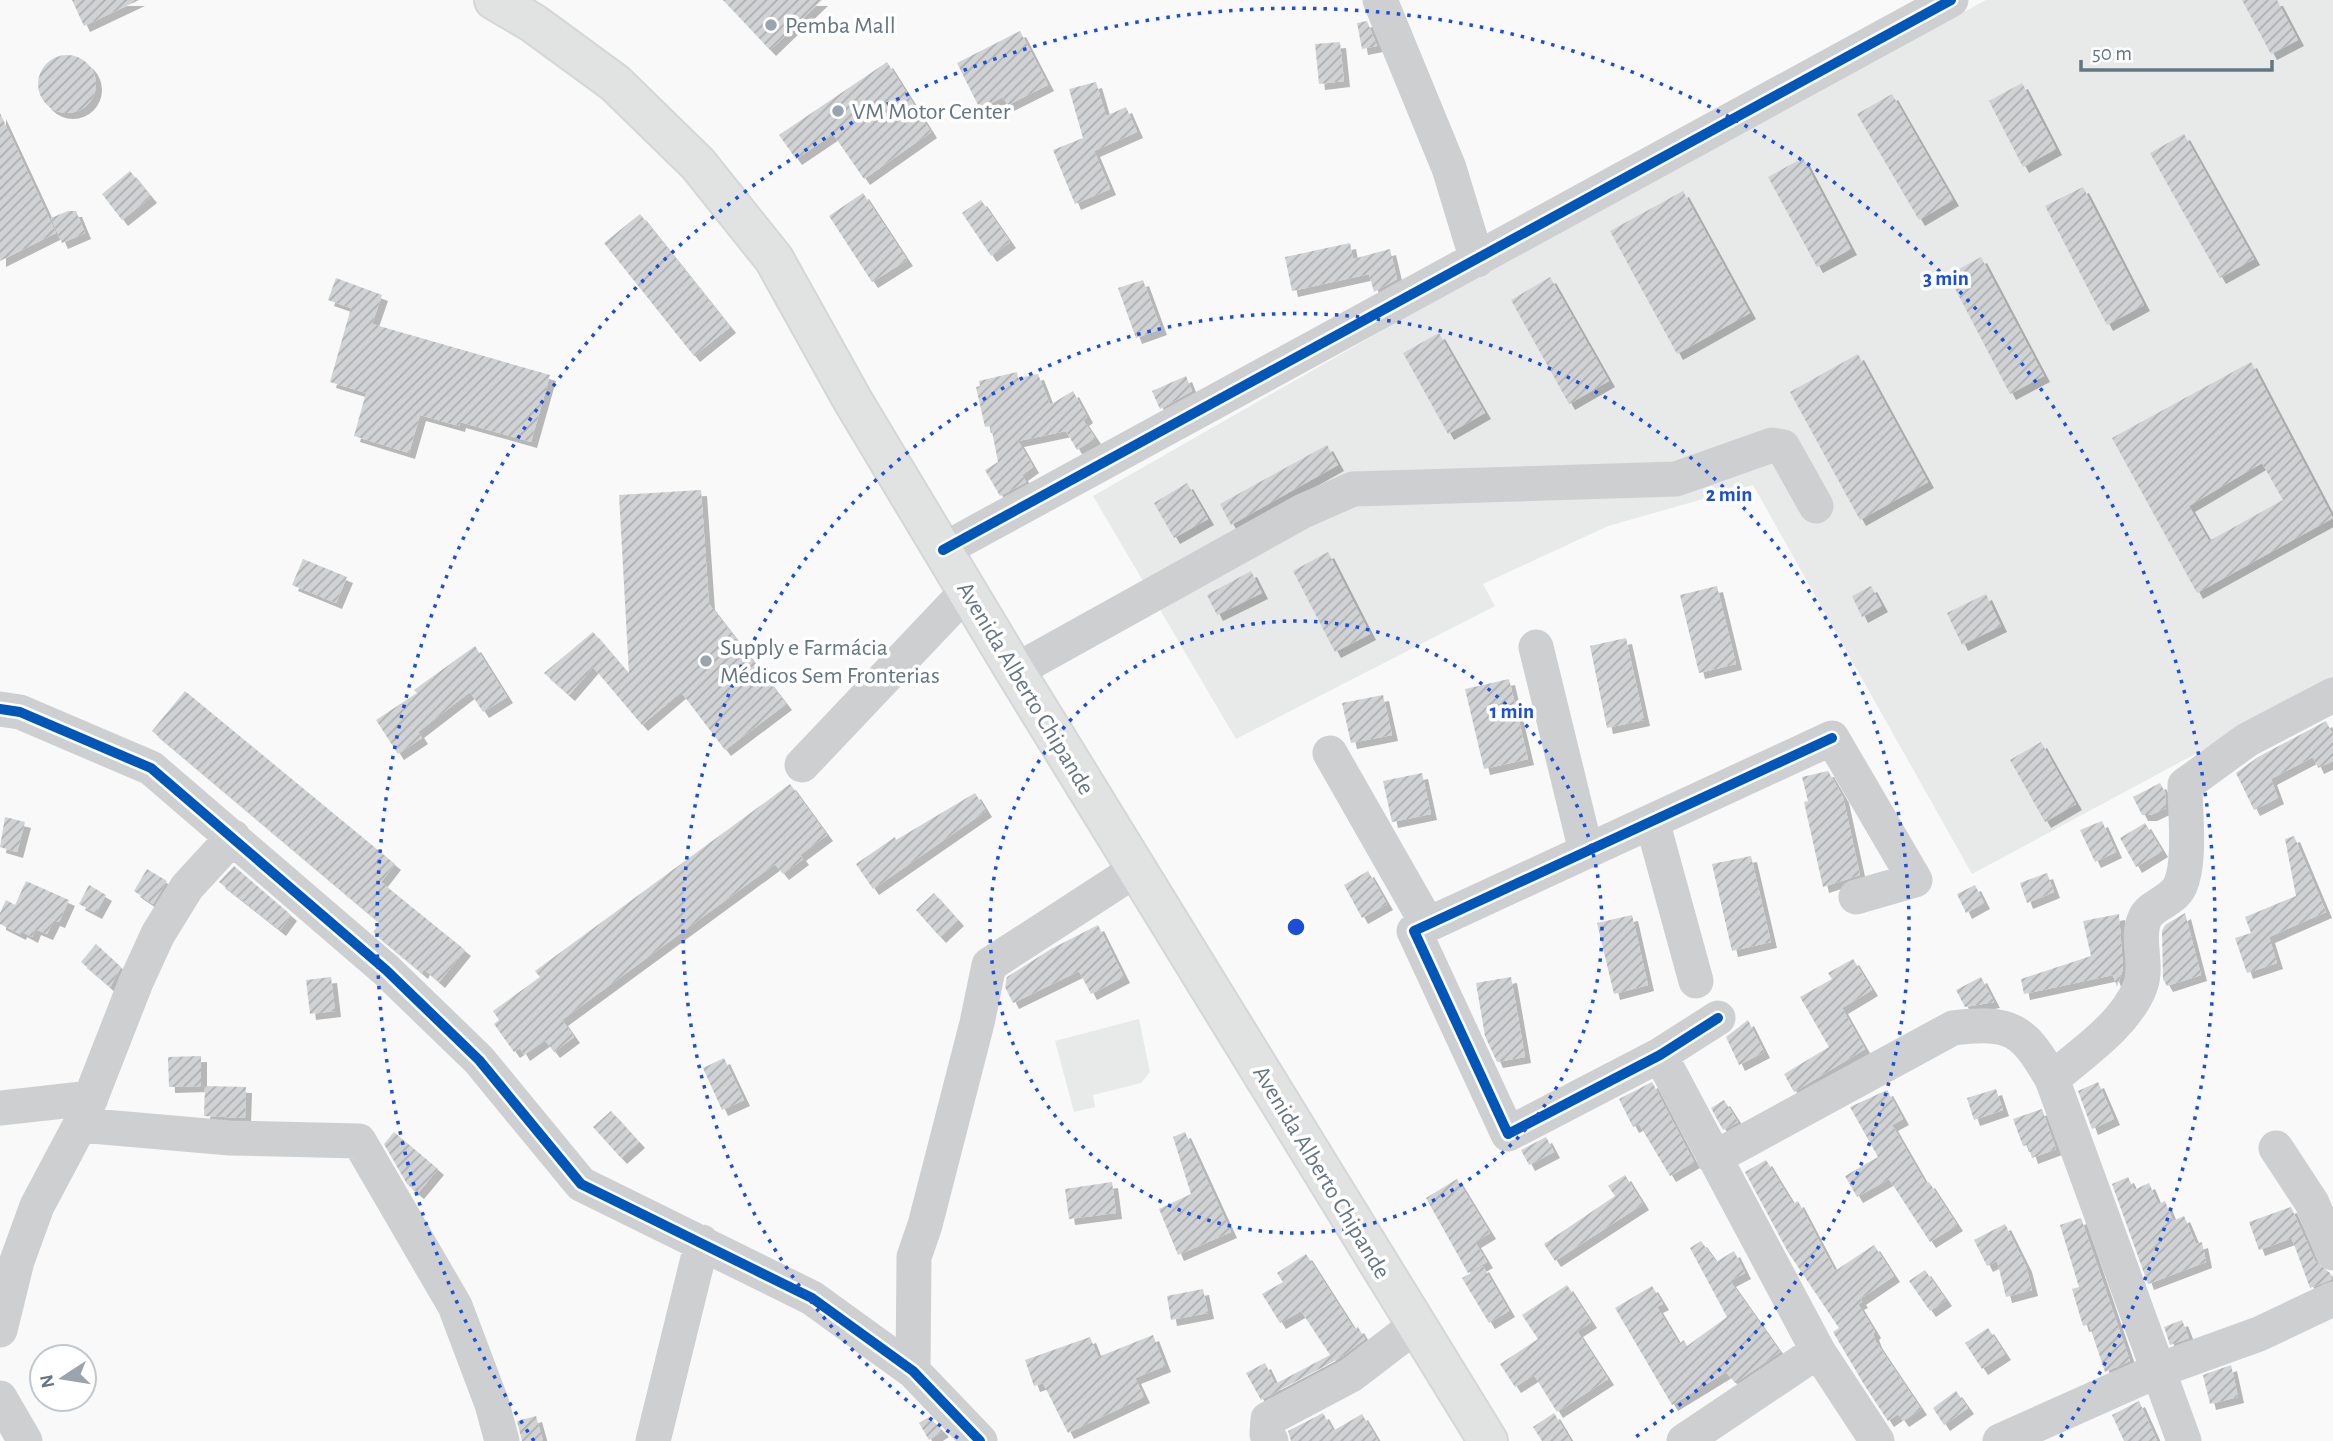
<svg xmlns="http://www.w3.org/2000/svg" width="2333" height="1441" font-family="'Alegreya Sans',sans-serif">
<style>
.built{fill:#e8e9e9}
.building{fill:url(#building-hatch);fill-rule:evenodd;filter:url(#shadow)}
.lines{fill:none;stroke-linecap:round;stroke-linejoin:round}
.major-casing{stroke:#d5d6d7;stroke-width:42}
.minor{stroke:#cecfd0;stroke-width:35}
.major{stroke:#e1e2e2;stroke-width:38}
.cycleway-casing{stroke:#fff;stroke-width:15}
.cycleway{stroke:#0057b8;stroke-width:10}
.ring{fill:none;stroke:#1d4ed8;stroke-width:3.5;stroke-dasharray:3.5 7}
.poi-dot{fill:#99a4ac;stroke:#fff;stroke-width:2.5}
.labels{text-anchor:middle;stroke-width:7;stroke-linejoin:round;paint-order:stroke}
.poi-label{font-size:24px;fill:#657683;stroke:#fff;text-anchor:start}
.street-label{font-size:24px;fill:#657683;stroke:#fff}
.centre{fill:#1d4ed8;stroke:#fff;stroke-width:3.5}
.ring-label{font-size:21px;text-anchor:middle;font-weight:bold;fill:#1d4ed8;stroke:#fff;stroke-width:7;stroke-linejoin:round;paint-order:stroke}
</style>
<defs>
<pattern id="building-hatch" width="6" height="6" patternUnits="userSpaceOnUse" patternTransform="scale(1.75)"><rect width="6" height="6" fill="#d0d2d3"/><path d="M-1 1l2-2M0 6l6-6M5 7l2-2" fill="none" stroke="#acafb1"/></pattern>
<filter id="shadow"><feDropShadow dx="6" dy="6" stdDeviation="0" flood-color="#0004"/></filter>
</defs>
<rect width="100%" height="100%" fill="#f9f9f9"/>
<path class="built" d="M1986,0H2333V680L1972,874L1753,485L1608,526L1483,584L1495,606L1236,739L1093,496L1500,263Z
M1139,1019L1150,1072L1141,1083L1093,1095L1095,1107L1074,1112L1055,1041Z"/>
<path class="building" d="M72,0H139L84,26Z
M723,0H822L770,50Z
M2242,0H2277L2298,40L2271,54Z
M1367,21L1377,46L1362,49L1357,23Z
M1020,31L1048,85L1008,105L1003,97L980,109L957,63Z
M1340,42L1344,81L1319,84L1315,44Z
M38 84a29 29 0 1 1 58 0a29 29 0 1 1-58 0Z
M887,62L931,132L864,179L833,134L796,159L779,135Z
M1096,82L1106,116L1126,107L1137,132L1094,151L1110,189L1075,204L1053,150L1083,138L1069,89Z
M2022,83L2056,149L2023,167L1989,101Z
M1892,94L1953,200L1919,220L1857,114Z
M0,113L56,233L0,261Z
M2184,134L2254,259L2220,278L2150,153Z
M1803,158L1851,249L1817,267L1768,177Z
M130,171L151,197L122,220L102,194Z
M2083,187L2144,305L2107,325L2045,206Z
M1683,191L1750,313L1677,354L1610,231Z
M863,193L907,260L872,282L829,216Z
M981,200L1010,242L991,256L962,213Z
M68,211H76L85,233L62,243L51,218Z
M640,214L730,327L694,356L604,243Z
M1350,243L1353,259L1390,249L1397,279L1374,292L1369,274L1292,291L1285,257Z
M1981,257L2044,376L2010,394L1948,275Z
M1550,277L1609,381L1569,404L1511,300Z
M336,278L382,295L372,324L550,375L531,442L460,422L459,426L420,415L409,453L354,436L366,393L330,382L351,308L328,300Z
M1143,280L1161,329L1136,338L1118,288Z
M1439,333L1485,413L1448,434L1403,353Z
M1858,354L1928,482L1860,520L1790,392Z
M2251,362L2333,518L2197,593L2112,438ZM2262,463L2283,500L2209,541L2189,506Z
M1017,372L1018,378L1038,374L1050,405L1073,391L1087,417L1083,420L1095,438L1077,450L1066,431L1018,441L1033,467L1022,475L1026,482L1000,496L985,470L998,462L991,426L985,427L976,387L980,386L979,381Z
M1186,376L1192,391L1160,409L1152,391Z
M1327,445L1338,465L1231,525L1220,504Z
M1187,483L1208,519L1174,538L1154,503Z
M701,490L709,604L786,704L725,750L681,692L642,725L593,667L569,695L544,673L593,632L629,674L619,495Z
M1328,552L1370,634L1335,652L1293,571Z
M303,559L347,577L336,603L292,585Z
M1251,571L1262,593L1217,615L1207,595Z
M1717,586L1736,664L1699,673L1680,595Z
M1871,586L1882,606L1862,617L1852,596Z
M1986,594L2001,626L1962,645L1947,613Z
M1626,638L1644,720L1607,728L1590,646Z
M475,646L507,697L483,712L470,692L418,732L422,738L398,754L376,720L417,693L414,690Z
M1509,679L1528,759L1484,769L1465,689Z
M185,691L395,864L381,882L465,950L439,982L424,969L422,973L373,932L380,923L152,731Z
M1383,695L1392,735L1351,743L1342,703Z
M2326,721L2333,735V761L2318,768L2313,757L2271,779L2278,798L2254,810L2236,773L2258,757Z
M2041,742L2076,804L2045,822L2010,760Z
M1828,771L1843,797L1860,875L1823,887L1804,802L1808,801L1802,777Z
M1422,773L1431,814L1392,822L1383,781Z
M2160,783L2165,792L2166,808L2151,815H2142L2133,797Z
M790,784L827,835L800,855L803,859L783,874L775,864L562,1020L574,1037L554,1052L545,1040L524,1055L520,1048L514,1052L494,1024L499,1020L493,1011L540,977L535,971Z
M975,793L986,811L873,889L856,864L895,837L896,840Z
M5,817L25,822L17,852L0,847Z
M2102,821L2116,852L2095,862L2080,830Z
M2145,823L2162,851L2136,867L2120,838Z
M2294,836L2326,912L2269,937L2277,963L2247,973L2235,938L2251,933L2245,917L2296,896L2285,839Z
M1751,856L1771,942L1732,951L1712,864Z
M234,866L291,915L280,930L219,882Z
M147,869L167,881L153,904L134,891Z
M1368,871L1387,904L1362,918L1344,885Z
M2047,873L2054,892L2027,903L2020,883Z
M26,881L69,900L59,922L54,920L47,934L35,929L32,937L21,931L20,934L0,924V913L6,900L15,905Z
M89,885L106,895L96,913L79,904Z
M1975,885L1984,903L1966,913L1957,894Z
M934,893L958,920L940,937L916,910Z
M2185,913L2201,975L2167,986L2163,979L2162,931L2165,925Z
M2119,914L2123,969L2117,987L2113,975L2024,994L2021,979L2091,956L2083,921Z
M1632,915L1648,985L1614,994L1597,923Z
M1098,925L1124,977L1091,994L1079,971L1013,1003L1005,987L1007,977L1051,949Z
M96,944L121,967L110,987L81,962Z
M1853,959L1872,990L1842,1008L1865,1049L1794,1092L1784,1074L1829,1047L1800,997L1832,979L1828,973Z
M331,977L335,1011L310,1014L306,980Z
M1511,977L1525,1057L1497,1062L1485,1036L1476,983Z
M1981,977L1994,1002L1965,1007L1956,990Z
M1748,1020L1764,1052L1739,1065L1726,1037Z
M201,1056V1086L169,1087L168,1057Z
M724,1058L744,1100L722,1110L703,1068Z
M1652,1082L1694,1162L1670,1176L1639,1124L1633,1127L1619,1099Z
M2098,1082L2114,1119L2092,1129L2078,1091Z
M205,1086L246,1087L245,1118L204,1116Z
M1996,1089L2003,1110L1974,1120L1967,1098Z
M1887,1090L1903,1119L1892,1125L1926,1184L1929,1182L1957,1225L1930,1242L1889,1179L1857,1197L1845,1176L1878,1157L1850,1107Z
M1724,1100L1738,1122L1723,1130L1711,1108Z
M2042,1109L2056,1149L2032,1158L2028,1145L2023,1146L2013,1119Z
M611,1111L639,1142L621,1158L593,1127Z
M394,1132L438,1169L418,1193L407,1184L384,1144Z
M1185,1132L1231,1232L1178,1255L1159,1209L1191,1194L1173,1137Z
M1546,1137L1554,1152L1529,1165L1521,1150Z
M1766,1160L1793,1204L1798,1201L1835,1271L1874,1245L1894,1276L1860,1299L1862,1302L1858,1304L1875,1332L1873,1334L1876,1342L1921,1409L1903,1421L1898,1414L1888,1421L1865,1386L1833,1332L1839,1328L1788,1252L1745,1172Z
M1625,1175L1643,1204L1555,1261L1544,1244L1615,1196L1608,1186Z
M2128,1177L2134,1190L2149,1183L2158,1204L2165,1201L2173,1221L2184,1216L2196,1244L2202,1242L2206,1262L2148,1284L2112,1184Z
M1457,1179L1490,1233L1475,1242L1487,1262L1468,1273L1426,1198Z
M1112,1182L1116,1213L1069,1219L1065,1189Z
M2291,1207L2303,1234L2259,1250L2249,1222Z
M2081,1218L2130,1361L2105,1372L2089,1324L2083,1326L2072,1289L2079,1287L2060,1225Z
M2005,1224L2026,1266L2032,1290L2006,1297L1997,1261L1987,1266L1974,1240Z
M2303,1234L2315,1261L2330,1273L2332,1279L2310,1288L2292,1239Z
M1701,1241L1716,1262L1734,1251L1745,1273L1730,1281L1780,1352L1735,1383L1726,1372L1672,1405L1615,1308L1652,1286L1663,1304L1657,1307L1679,1344L1684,1340L1687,1346L1727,1317L1690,1248Z
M1306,1254L1354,1329L1358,1327L1365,1339L1340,1358L1261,1400L1246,1373L1265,1363L1275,1384L1330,1355L1301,1311L1280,1323L1262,1294L1283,1282L1277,1273Z
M1483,1266L1509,1311L1489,1323L1462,1278Z
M1925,1270L1946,1300L1930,1311L1909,1281Z
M1567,1285L1591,1322L1577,1331L1608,1379L1557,1412L1534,1375L1515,1387L1500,1364L1538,1339L1522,1315Z
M1203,1289L1208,1313L1171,1320L1167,1296Z
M2182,1320L2189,1338L2170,1345L2164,1327Z
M1988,1328L2005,1354L1982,1369L1965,1343Z
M1153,1335L1165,1366L1135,1378L1144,1397L1068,1433L1043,1383L1034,1386L1025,1360L1090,1337L1098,1357Z
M2231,1365L2238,1397L2210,1404L2203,1375Z
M1956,1391L1968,1408L1944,1425L1933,1408Z
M2139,1401L2157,1441H2124L2112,1415Z
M1323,1413L1333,1431L1362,1414L1378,1441H1291L1288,1431Z
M1554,1413L1571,1441H1542L1533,1427Z
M536,1416L543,1441H522L517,1421Z
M929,1417L943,1431L929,1440L919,1423Z"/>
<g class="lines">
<defs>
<path id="major" d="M494,0L533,23L615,83L698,164L774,259L853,401L1015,671L1488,1441"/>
</defs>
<use href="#major" class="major-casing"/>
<path class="minor" d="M1380,0L1449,168L1477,260
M943,550L1951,0
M1536,647L1586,851
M1015,671L1303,511L1353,489L1676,479L1772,445L1783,447L1816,506
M0,709L20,712L151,768L386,970L479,1060L581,1184L812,1298L913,1371L980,1441
M1330,753L1428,925
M802,765L967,591
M1652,821L1696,981
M1718,1018L1660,1055L1508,1134L1414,931L1832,738L1915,880L1856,897
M1660,1055L1818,1351L1877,1441
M0,1108L91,1098
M80,1125L230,1138L359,1141L455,1306L492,1404L502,1441
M2276,1148L2312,1203L2333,1253
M1714,1158L1953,1028C2012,1021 2023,1029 2052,1079
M0,1330L17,1261L37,1206L80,1125L136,982L158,934L187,887L233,837
M913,1371L914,1257L925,1225L977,1023L989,965L1137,869
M0,1398L25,1441
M653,1441L702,1242
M1271,1441L1267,1434L1268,1419L1351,1375L1415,1326
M1684,1441L1818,1351
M2000,1441L2159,1370L2259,1334L2333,1299
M2184,1441L2052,1079C2082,1053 2125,1025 2140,987C2149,964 2135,939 2145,918C2151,905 2173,901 2180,886C2191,862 2185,812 2185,785L2247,740L2333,695"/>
<use href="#major" class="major"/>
<defs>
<path id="cycleway" d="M943,550L1951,0
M0,709L20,712L151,768L386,970L479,1060L581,1184L812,1298L913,1371L980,1441
M1718,1018L1660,1055L1508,1134L1414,931L1832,738"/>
</defs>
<use href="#cycleway" class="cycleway-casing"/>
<use href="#cycleway" class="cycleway"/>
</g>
<g class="ring">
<circle cx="1296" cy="927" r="306"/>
<path d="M958 1438A613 613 0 1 1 1634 1438"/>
<path d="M534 1441A919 919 0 1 1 2058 1441"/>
</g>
<g class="poi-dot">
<circle cx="771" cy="25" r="7"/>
<circle cx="838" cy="111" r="7"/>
<circle cx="706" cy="661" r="7"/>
</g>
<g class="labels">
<g class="poi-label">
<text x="785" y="33">Pemba Mall</text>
<text x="852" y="119">VM Motor Center</text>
<text x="720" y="655">Supply e Farmácia<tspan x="720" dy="28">Médicos Sem Fronterias</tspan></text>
</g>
<g class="street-label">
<text transform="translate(1026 688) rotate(59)" y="8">Avenida Alberto Chipande</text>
<text transform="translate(1322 1172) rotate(59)" y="8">Avenida Alberto Chipande</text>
</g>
</g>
<circle cx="1296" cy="927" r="10" class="centre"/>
<g class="ring-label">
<text x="1946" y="285">3 min</text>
<text x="1729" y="501">2 min</text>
<text x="1512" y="718">1 min</text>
</g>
<g transform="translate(63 1378) rotate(258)"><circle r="33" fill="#ffffff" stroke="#c1c8cd" stroke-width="2"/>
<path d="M0-5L12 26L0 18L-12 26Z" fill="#99a4ac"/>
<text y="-10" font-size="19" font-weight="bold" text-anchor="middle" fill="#657683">N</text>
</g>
<path d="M2081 60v10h191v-10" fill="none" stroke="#657683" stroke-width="3.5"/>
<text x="2092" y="60" font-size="21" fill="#657683" stroke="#ffffff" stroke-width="5" paint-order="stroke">50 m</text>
</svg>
